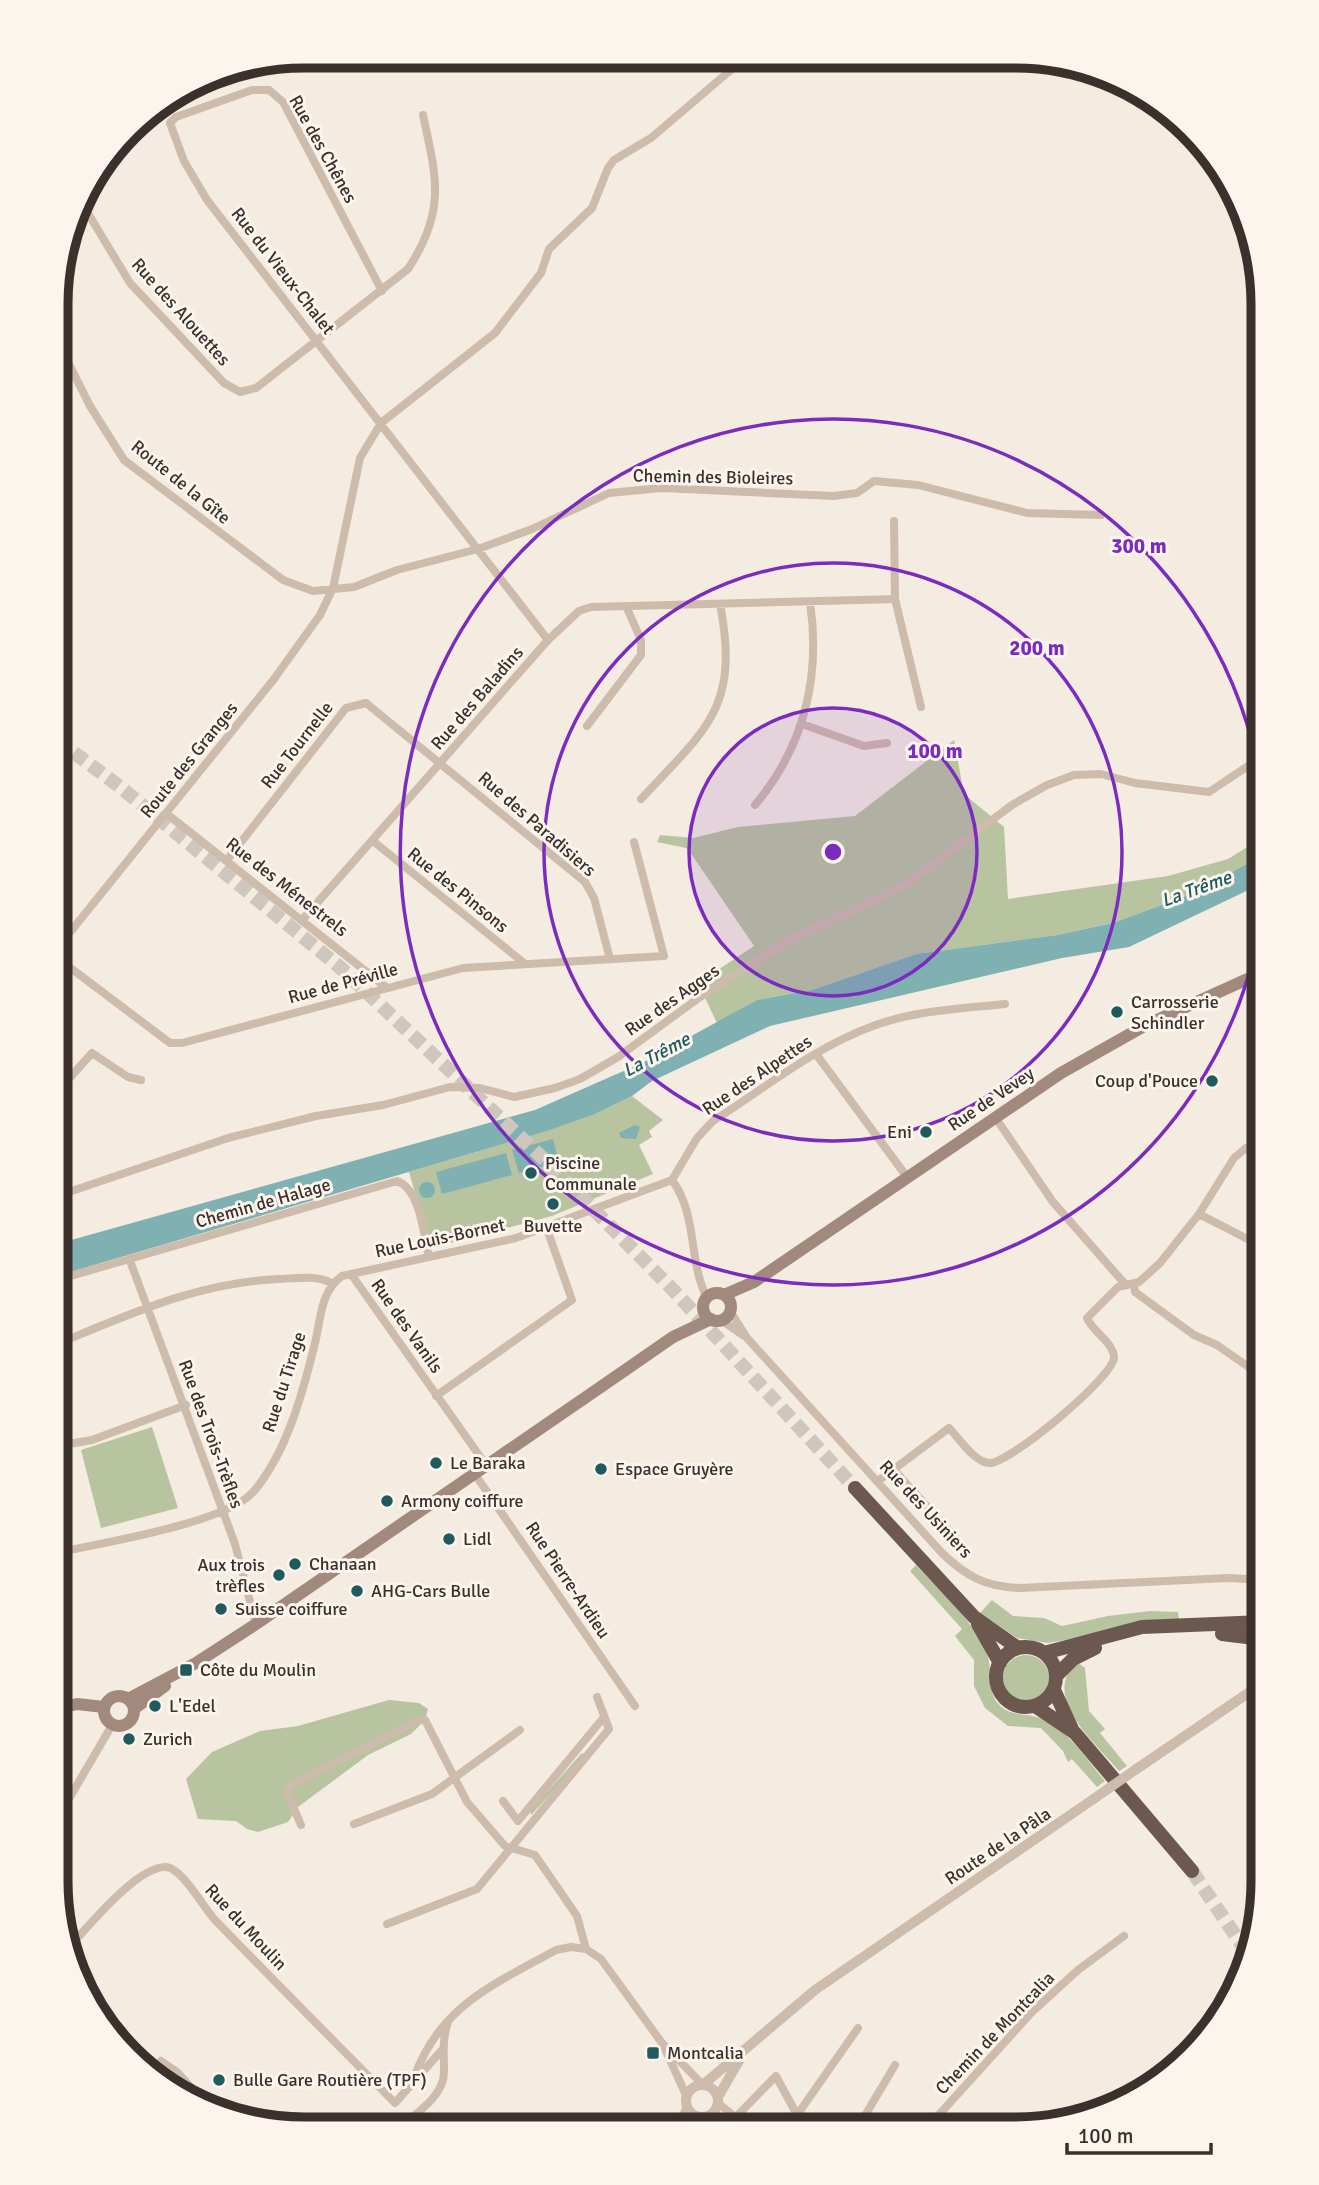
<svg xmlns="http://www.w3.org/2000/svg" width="1319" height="2185" font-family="Signika,sans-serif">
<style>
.green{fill:#b8c4a0}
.water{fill:#7fb0b2}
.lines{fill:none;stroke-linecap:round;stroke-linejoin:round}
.trunk-tunnel{stroke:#cfc6bd;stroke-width:14;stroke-dasharray:14 7;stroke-linecap:butt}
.minor{stroke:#cdbbac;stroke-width:8}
.tertiary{stroke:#cdbbac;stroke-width:10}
.secondary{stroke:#a18a7d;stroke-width:12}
.trunk{stroke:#6c584f;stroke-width:14}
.tertiary-bridge{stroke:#cdbbac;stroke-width:10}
.ring{fill:none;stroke:#7b2cbf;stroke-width:3.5}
.poi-dot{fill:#1f5a5e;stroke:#fbf5ee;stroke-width:2.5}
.labels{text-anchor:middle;stroke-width:6;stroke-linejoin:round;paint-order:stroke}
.street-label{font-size:18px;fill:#3b302b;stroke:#fbf5ee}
.poi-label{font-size:18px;fill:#3b302b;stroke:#fbf5ee;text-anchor:start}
.water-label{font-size:19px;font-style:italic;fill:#1f5a5e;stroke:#fbf5ee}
.rim{fill:none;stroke:#3b302b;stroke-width:9}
.centre{fill:#7b2cbf;stroke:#fbf5ee;stroke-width:3.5}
.ring-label{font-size:21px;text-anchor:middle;font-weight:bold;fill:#7b2cbf;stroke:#fbf5ee;stroke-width:6;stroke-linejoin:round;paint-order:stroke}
</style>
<rect width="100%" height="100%" fill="#f4ebe1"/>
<path class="green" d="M954,740L964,794L1004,827L1008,899L1168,876L1228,859L1263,837V855L1191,894L1113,923L1057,935L916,954L812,990L757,1000L717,1023L698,983L754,946L692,855L686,848L657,842L660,835L693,838L738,827L855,816Z
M632,1096L663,1120L649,1131L652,1137L639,1145L653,1174L552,1216L431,1248L409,1172L544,1132Z
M152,1427L178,1508L101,1528L81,1450Z
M916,1565C940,1592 974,1620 987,1654C993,1670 986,1685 996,1701C1008,1718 1024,1712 1040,1718C1067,1728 1087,1760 1105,1781L1097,1787L1072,1759L1068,1762L1063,1751L1041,1728L1008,1726L985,1708L974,1686V1660L955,1636L962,1629L910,1571Z
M992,1600L1013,1616L1044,1618L1062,1626L1108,1616L1150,1611L1178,1612L1179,1619L1048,1643L1017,1638L980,1613Z
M1003 1678a23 23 0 1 1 46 0a23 23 0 1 1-46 0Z
M1077,1662L1085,1668L1089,1711L1105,1729L1100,1733L1127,1766L1119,1771C1097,1745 1039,1696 1077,1662Z
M389,1700L419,1703L428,1709L425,1720L411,1734L368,1755L298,1807L288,1822L258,1832L247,1829L236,1821L198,1819L186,1779L212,1752L260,1731L298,1726Z
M582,1753L585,1756L531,1815L530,1811Z"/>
<path class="water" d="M1263,855V883L1129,947L1062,958L770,1026L652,1081L632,1096L592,1115L544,1132L57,1276V1244L535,1110L644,1062L757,1000L812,990L916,954L1057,935L1113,923L1191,894Z
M635,1125L640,1127L636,1139L621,1138L619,1133Z
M553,1139L559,1162L519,1173L512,1150Z
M506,1153L512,1175L442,1194L436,1172Z
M419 1190a8 8 0 1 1 16 0a8 8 0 1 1-16 0Z"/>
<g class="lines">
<path class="trunk-tunnel" d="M57,740L119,786L342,969L549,1164L675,1292L855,1488
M1192,1871L1250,1957"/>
<path class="minor" d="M80,200L130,283L224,383L240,392L256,388L408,269C446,211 437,179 423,115
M382,291L283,102L269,90H252L176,117L170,123L184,161L207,200L548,640
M58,342L90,406L124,460L283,580L313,591L354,587L397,570L478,549L532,529L609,493L662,488L833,496L857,493L874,481L918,485L1027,513L1101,515
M894,521L895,599L921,707
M802,724L864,746L887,743
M587,726L641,655V640L626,606
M641,799C707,728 740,708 720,604
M755,805C804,747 821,677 810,602
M167,814L387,988
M373,841L524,963
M227,860L346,708L366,703L585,882L594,898L610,959
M303,919L548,640L579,611L591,607L895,599
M59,946L274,679L320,615L333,588L360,458L381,423L495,333L541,273L549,249L592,208L608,168L614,160L651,138L746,57
M60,960L170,1043H182L463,968L664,956L634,842
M816,1054L907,1177
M57,1092L92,1053L128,1077L141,1080
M995,1117L1053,1202L1125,1284
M57,1196L228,1138L316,1116L383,1105L450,1087L480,1088L514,1097L555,1088L580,1079L618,1057L700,997L785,943L908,883L1012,805L1047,785L1074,775L1101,774L1135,783L1209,792L1263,756
M1199,1214L1263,1247
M129,1258L235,1544L256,1624
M351,1274L486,1465
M57,1280L397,1181C421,1190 423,1234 429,1257
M1134,1284L1135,1292L1194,1335L1217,1345L1263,1377
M707,1298C688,1261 698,1215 672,1180L697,1138L713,1121C765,1088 815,1047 873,1026C915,1010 961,1009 1005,1004
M730,1311L747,1338L942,1553C967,1577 986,1587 1020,1588L1228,1578L1247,1579L1263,1584
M721,1320L744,1336
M57,1344C130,1314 199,1282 279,1279C299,1278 315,1275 332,1283
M436,1396L572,1300L547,1229
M57,1446L92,1440L186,1405
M893,1469L956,1538
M474,1473L635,1706
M878,1481L949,1428C959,1438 974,1462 989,1463C1008,1465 1115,1376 1114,1357C1113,1342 1092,1331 1087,1318L1118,1287L1139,1282L1160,1263L1199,1214L1234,1158L1246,1148L1263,1141
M56,1553C100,1543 228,1523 254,1491C287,1452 303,1392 315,1343C321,1319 320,1292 342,1276L516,1238L672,1180
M503,1801L518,1821L604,1717
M56,1821L112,1725
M354,1824L432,1794L520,1730
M301,1825L287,1792L289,1786L419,1720H425L467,1802L505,1846L535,1855L577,1916L586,1949L601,1959L662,2043L702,2084
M387,1924L477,1889L609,1729L597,1697
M69,1947C89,1926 137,1866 166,1867C182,1868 203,1907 215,1920C274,1981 335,2042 395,2103L441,2051
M665,2049L686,2095
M161,2061L177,2072L200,2097
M165,2067L186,2091
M415,2075C441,2005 495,1984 556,1950L571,1947L586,1949
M718,2103L734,2116
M705,2117L726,2127
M400,2127C417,2113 444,2096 444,2072C444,2053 442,2040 448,2022
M725,2128L776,2076L797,2115
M788,2128L858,2028
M857,2129L895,2065
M926,2129L1032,2012L1078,1970L1124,1936"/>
<path class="tertiary" d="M1135,1770L1263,1683
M704,2084L815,1990L1095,1798
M686 2101a16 16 0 1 1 32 0a16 16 0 1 1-32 0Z
M718,2097L740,2059
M679,2128L687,2108
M691,2128L701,2117"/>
<path class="secondary" d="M703 1307a14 14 0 1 1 28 0a14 14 0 1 1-28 0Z
M724,1295L754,1282L1061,1073L1146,1025L1263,972
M104 1711a15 15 0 1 1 30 0a15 15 0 1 1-30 0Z
M128,1699L196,1663L256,1624L621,1373L673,1337L711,1319
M56,1709L77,1704L104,1707
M134,1709L165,1686"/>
<path class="trunk" d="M855,1488L974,1617L1018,1648
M978,1624L1000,1663
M1222,1634L1263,1639
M996 1677a30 30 0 1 1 60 0a30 30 0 1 1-60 0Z
M1044,1653L1142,1627L1263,1622
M1057,1675L1073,1659L1095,1648
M1054,1690L1072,1729
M1035,1706L1075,1733L1192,1871"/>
<path class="tertiary-bridge" d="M1095,1798L1135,1770"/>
</g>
<circle cx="833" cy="852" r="144" fill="#7b2cbf" fill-opacity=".12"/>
<g class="ring">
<circle cx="833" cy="852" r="144"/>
<circle cx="833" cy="852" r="289"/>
<path d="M1263 905A433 433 0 1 1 1263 799"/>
</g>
<g class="poi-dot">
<circle cx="1117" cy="1012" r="7"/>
<circle cx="1212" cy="1081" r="7"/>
<circle cx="926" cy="1132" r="7"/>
<circle cx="531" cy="1173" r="7"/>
<circle cx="553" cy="1204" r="7"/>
<circle cx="436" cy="1463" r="7"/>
<circle cx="601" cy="1469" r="7"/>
<circle cx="387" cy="1501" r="7"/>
<circle cx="449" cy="1539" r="7"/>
<circle cx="295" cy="1564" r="7"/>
<circle cx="279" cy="1575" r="7"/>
<circle cx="357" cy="1591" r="7"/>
<circle cx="221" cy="1609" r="7"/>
<rect x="179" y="1663" width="14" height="14" rx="3.5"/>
<circle cx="155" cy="1706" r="7"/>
<circle cx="129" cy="1739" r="7"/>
<rect x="646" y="2046" width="14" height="14" rx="3.5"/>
<circle cx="219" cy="2080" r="7"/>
</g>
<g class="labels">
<g class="street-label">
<text transform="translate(323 149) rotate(61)" y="6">Rue des Chênes</text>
<text transform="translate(283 271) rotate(52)" y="6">Rue du Vieux-Chalet</text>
<text transform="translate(181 312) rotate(48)" y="6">Rue des Alouettes</text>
<text transform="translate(713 477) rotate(1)" y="6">Chemin des Bioleires</text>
<text transform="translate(181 482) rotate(39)" y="6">Route de la Gîte</text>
<text transform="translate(477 698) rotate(-49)" y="6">Rue des Baladins</text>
<text transform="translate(297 745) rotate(-52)" y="6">Rue Tournelle</text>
<text transform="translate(189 760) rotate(-51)" y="6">Route des Granges</text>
<text transform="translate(537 824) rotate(41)" y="6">Rue des Paradisiers</text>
<text transform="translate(287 887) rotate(38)" y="6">Rue des Ménestrels</text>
<text transform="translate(458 890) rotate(39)" y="6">Rue des Pinsons</text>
<text transform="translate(343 983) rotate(-15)" y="6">Rue de Préville</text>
<text transform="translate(672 1000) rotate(-35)" y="6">Rue des Agges</text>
<text transform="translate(757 1075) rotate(-34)" y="6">Rue des Alpettes</text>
<text transform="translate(991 1099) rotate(-34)" y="6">Rue de Vevey</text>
<text transform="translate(263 1203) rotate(-16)" y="6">Chemin de Halage</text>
<text transform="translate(440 1238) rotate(-12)" y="6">Rue Louis-Bornet</text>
<text transform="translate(407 1326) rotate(55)" y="6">Rue des Vanils</text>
<text transform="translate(284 1382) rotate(-72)" y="6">Rue du Tirage</text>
<text transform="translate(211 1434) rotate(70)" y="6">Rue des Trois-Trèfles</text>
<text transform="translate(926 1509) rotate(47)" y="6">Rue des Usiniers</text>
<text transform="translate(568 1580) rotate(56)" y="6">Rue Pierre-Ardieu</text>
<text transform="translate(998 1846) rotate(-34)" y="6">Route de la Pâla</text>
<text transform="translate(246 1927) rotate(47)" y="6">Rue du Moulin</text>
<text transform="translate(995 2033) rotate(-46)" y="6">Chemin de Montcalia</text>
</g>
<g class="poi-label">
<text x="1131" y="1008">Carrosserie<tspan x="1131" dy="21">Schindler</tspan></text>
<text x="1198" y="1087" text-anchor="end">Coup d'Pouce</text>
<text x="912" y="1138" text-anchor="end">Eni</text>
<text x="545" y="1169">Piscine<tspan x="545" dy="21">Communale</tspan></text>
<text x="553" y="1232" text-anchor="middle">Buvette</text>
<text x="450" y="1469">Le Baraka</text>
<text x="615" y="1475">Espace Gruyère</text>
<text x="401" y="1507">Armony coiffure</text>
<text x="463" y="1545">Lidl</text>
<text x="309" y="1570">Chanaan</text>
<text x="265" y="1571" text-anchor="end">Aux trois<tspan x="265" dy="21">trèfles</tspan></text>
<text x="371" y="1597">AHG-Cars Bulle</text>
<text x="235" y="1615">Suisse coiffure</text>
<text x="200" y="1676">Côte du Moulin</text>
<text x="169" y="1712">L'Edel</text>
<text x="143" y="1745">Zurich</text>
<text x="667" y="2059">Montcalia</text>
<text x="233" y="2086">Bulle Gare Routière (TPF)</text>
</g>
<g class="water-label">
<text transform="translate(1196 888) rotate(-20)" y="7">La Trême</text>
<text transform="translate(656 1054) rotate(-28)" y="7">La Trême</text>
</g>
</g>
<path d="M0 0H1319V2185H0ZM304 68H1015A236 236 0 0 1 1251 304V1881A236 236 0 0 1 1015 2117H304A236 236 0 0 1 68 1881V304A236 236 0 0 1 304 68Z" fill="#fbf5ee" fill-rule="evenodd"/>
<path class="rim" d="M304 68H1015A236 236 0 0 1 1251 304V1881A236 236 0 0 1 1015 2117H304A236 236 0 0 1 68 1881V304A236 236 0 0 1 304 68Z"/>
<circle cx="833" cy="852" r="10" class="centre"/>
<g class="ring-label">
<text x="1139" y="553">300 m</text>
<text x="1037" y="655">200 m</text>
<text x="935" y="758">100 m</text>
</g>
<path d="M1067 2143v10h144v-10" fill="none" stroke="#3b302b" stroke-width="3.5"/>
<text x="1078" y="2143" font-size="21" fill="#3b302b" stroke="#fbf5ee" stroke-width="5" paint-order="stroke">100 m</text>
</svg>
